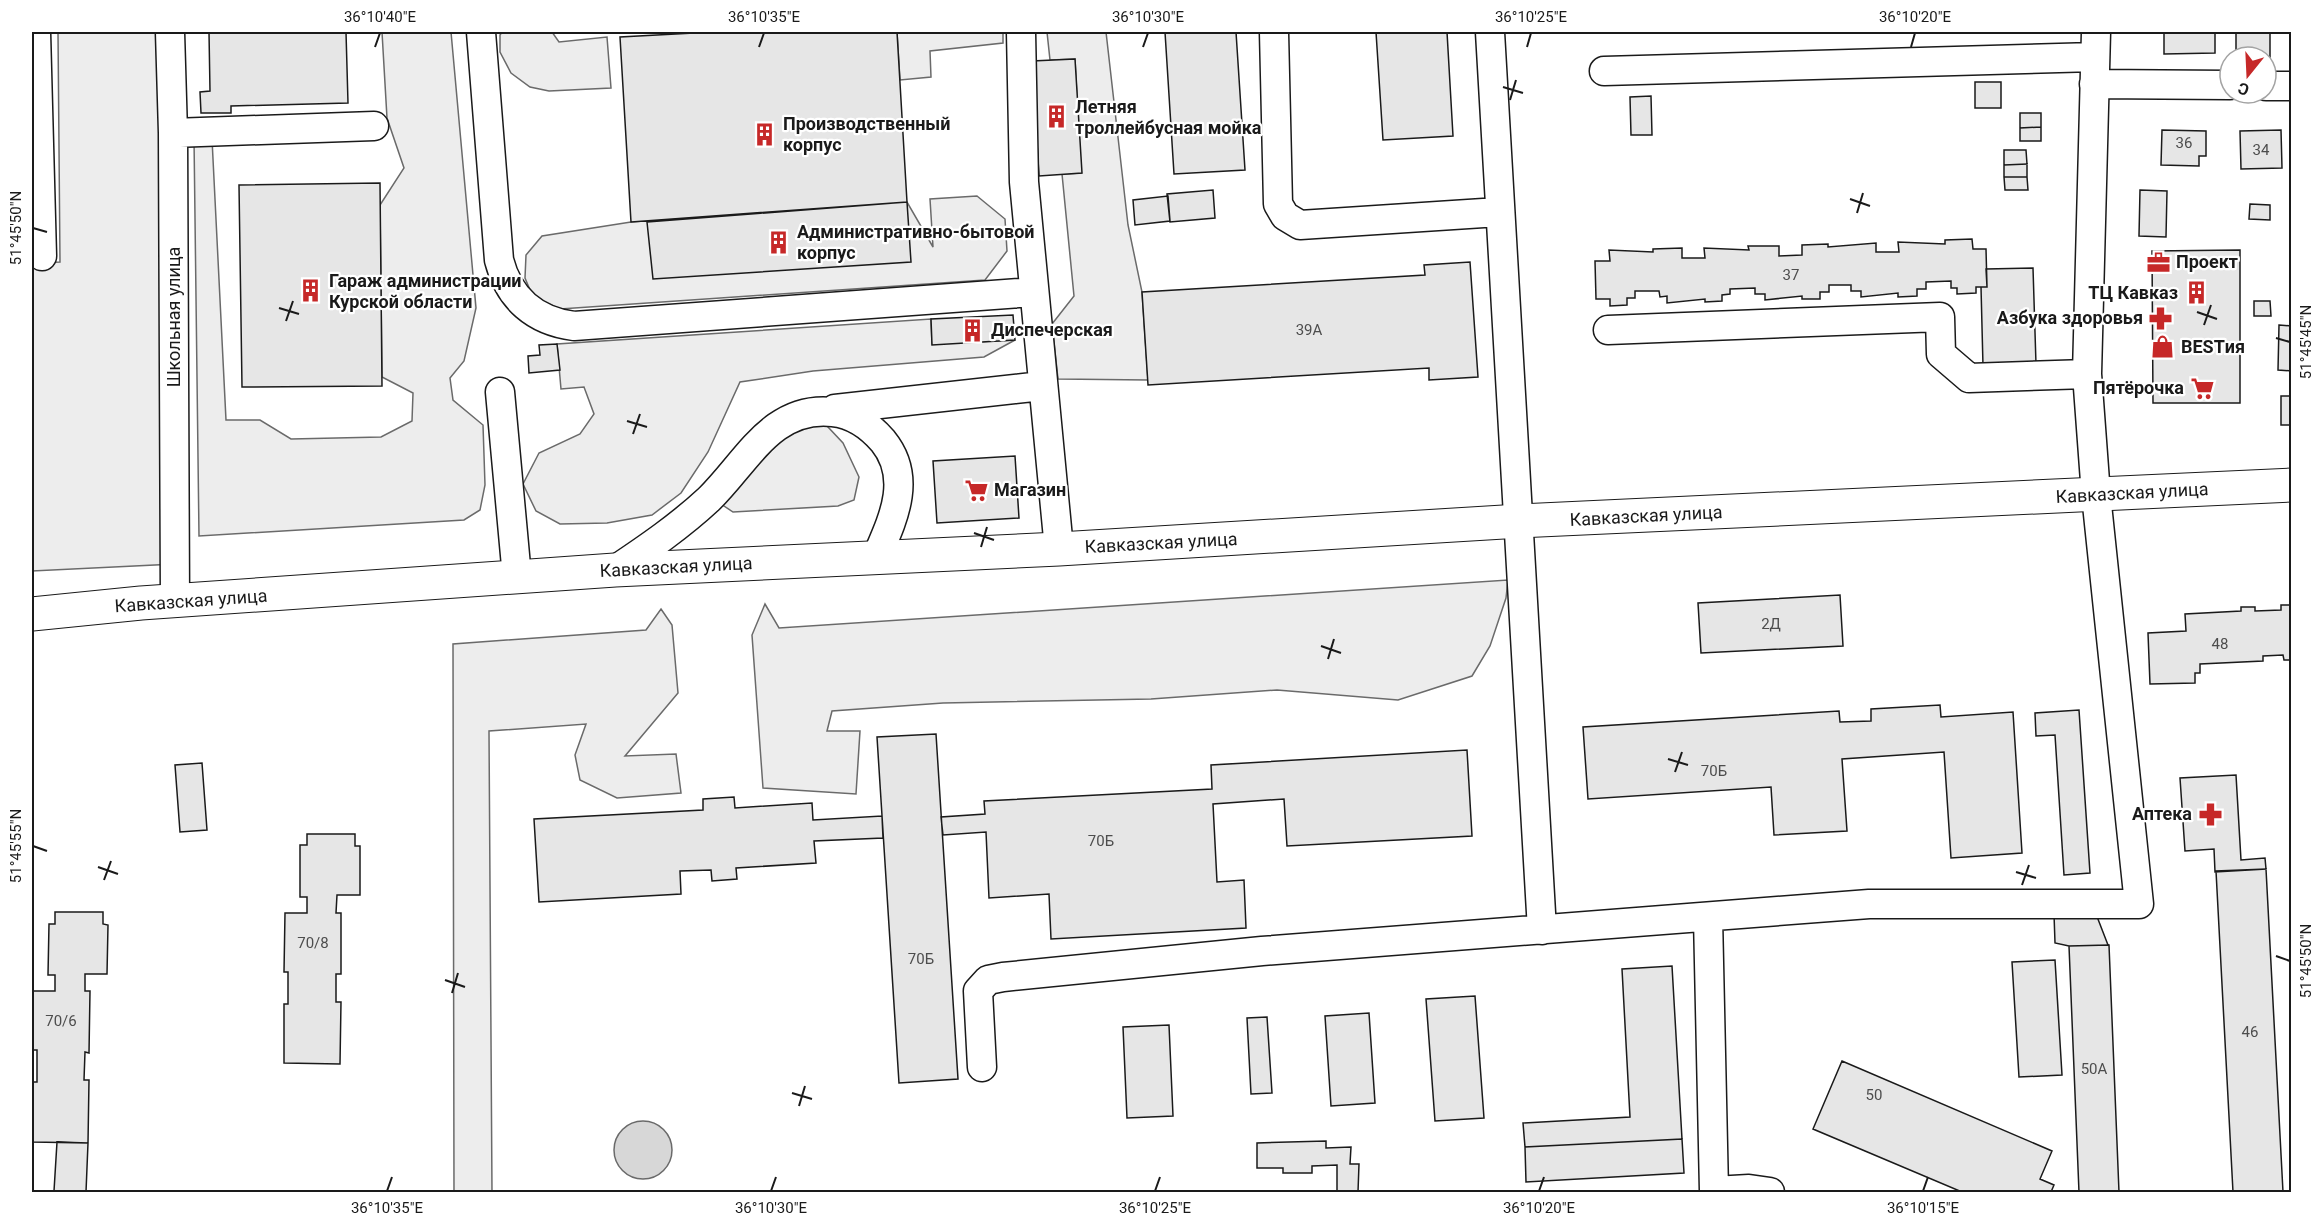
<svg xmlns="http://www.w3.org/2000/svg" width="2323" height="1224" font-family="Roboto,sans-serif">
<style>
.built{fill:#ededed;stroke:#6a6a6a;stroke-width:1.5}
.water{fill:#d7d7d7;stroke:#6a6a6a;stroke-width:1.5}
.building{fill:#e6e6e6;stroke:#1a1a1a;stroke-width:1.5}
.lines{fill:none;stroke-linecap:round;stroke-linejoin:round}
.minor-casing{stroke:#1a1a1a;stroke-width:31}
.major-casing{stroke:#1a1a1a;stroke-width:35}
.minor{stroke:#fff;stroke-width:28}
.major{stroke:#fff;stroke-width:33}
.ticks{fill:none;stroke:#1a1a1a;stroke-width:2}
.labels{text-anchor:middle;stroke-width:4.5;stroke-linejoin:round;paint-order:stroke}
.number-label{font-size:15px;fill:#4d4d4d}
.poi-label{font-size:18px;font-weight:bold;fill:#1a1a1a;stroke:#fff;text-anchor:start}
.street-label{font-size:18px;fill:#1a1a1a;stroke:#fff}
.neatline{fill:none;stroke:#1a1a1a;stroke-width:2}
.ticks-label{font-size:15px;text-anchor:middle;fill:#1a1a1a}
</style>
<rect width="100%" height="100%" fill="#fff"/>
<path class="built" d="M58,32H168L175,564L32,571V263L60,262Z
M382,32H451L476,308L464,361L450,378L453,400L483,425L485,485L480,510L464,520L199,536L194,138L212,139L226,420H260L291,439L381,437L412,421L413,393L382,377L380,205L404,168L387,118Z
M502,32H552L559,42L607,37L611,88L549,91L530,87L511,73L500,52V35Z
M897,32H1003V43L930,51L931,77L900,80Z
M1047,32H1106L1128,225L1142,292L1148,380L1058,379L1052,324L1074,296L1062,174L1081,173L1075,59L1050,60Z
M977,196L1005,219L1007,251L985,280L560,309L533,297L525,278L526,255L542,236L631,222L907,202L933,247L930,199Z
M931,319L932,344L1015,340L984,357L813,371L740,382L708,452L681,493L652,515L607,523L560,524L536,511L523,484L539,453L580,434L594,414L584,387L561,389L557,344Z
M811,422L827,426L843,443L859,477L854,500L838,506L733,512L721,504L732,470Z
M1508,580L1506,598L1490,646L1472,676L1398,700L1277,690L1151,699L943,703L832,711L827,731H860L856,794L763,788L752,635L765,604L779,628Z
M661,609L672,625L678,693L625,756L676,754L681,793L617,798L580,780L575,755L586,724L489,731L492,1192H454L453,644L646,630Z"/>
<path class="water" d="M614 1150a29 29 0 1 1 58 0a29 29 0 1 1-58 0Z"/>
<path class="building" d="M209,32H346L348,103L231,106V113H201L200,92L210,91Z
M713,32H897L907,202L631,222L620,37Z
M1165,32H1236L1245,170L1174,174Z
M1376,32H1447L1453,136L1383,140Z
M2164,32H2215V53L2164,54Z
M2236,32H2270V57H2236Z
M1075,59L1082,173L1039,176L1032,61Z
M1975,82H2001V108H1975Z
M1651,96L1652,135H1631L1630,97Z
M2020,113H2041V127L2020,128Z
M2041,127V141H2020V128Z
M2162,130L2206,131V156H2199V166L2161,165Z
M2281,130L2282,168L2241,169L2240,131Z
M2004,150H2026L2027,164L2004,165Z
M2027,164V177H2004V165Z
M2004,177H2027L2028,190H2005Z
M380,183L382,386L242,387L239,185Z
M1213,190L1215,218L1170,222L1167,194Z
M2140,190L2167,191L2166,237L2139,236Z
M1168,196L1170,221L1135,225L1133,200Z
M907,202L911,262L653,279L647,222Z
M2250,204L2270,205V220L2249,219Z
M1972,239L1973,249H1986L1987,287H1976V293L1957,294V288H1951V281L1926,282V289H1917V296L1898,297V293L1861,297V291H1851V285H1829V292H1820V299H1802V296L1765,300V294H1755V288L1730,289V294L1722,295V301L1705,302V299L1667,303V296L1660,297L1659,291H1635V298H1627V305L1610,306V299H1596L1595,261H1610L1609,250L1653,252V249L1682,248V258H1705L1704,248L1749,250L1748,246H1779V256L1802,255V245L1828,244V247L1876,243V252H1899L1898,242L1945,244V240Z
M2240,250V403H2153L2152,251Z
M1470,262L1478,377L1429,380V368L1148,385L1142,292L1425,275L1424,265Z
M2033,268L2036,364L1983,366L1981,287H1987L1986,269Z
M2254,301H2270L2271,316H2254Z
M1013,315L1015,340L932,345L931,319Z
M2279,325L2292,326V371L2278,370Z
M557,344L560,370L529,373L528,356L540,355L539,345Z
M2281,396H2292V425H2281Z
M1015,456L1019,518L937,523L933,461Z
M1840,595L1843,646L1701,653L1698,603Z
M2281,605H2292V660H2284L2283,655L2263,656V661L2200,664V673H2195V683L2150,684L2148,633L2186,631L2185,614L2241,611V607H2255V611L2281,610Z
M1940,705L1941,717L2013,712L2022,853L1951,858L1944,752L1842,759L1847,831L1774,835L1771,787L1588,799L1583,727L1839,711L1840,722L1871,721V709Z
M2079,710L2090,873L2064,875L2055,735L2036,736L2035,713Z
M936,734L958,1079L899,1083L877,737Z
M1467,750L1472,836L1287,846L1284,799L1213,804L1217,882L1244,880L1246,928L1051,939L1049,894L989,898L986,832L943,835L941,817L985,814L984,801L1212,789L1211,765Z
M202,763L207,830L180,832L175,765Z
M2236,775L2241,860L2265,858L2266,869L2215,872L2214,849L2185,851L2180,778Z
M734,797L735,808L812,803L813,820L882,816L883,838L814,841L816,863L736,868L737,879L712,881L711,870L680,871L681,894L539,902L534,819L703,810V799Z
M307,834H355V846H360V895H337L336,913H341V974H336V1002H341L340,1064L284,1063V1004H288V972H284L285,913H307V897H300V845H307Z
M2266,869L2283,1192H2233L2216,871Z
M55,912H103V924L108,925L107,974H85V991H90L89,1053L85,1052L84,1080H89L88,1143L32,1142V1082H37V1050H32L33,991H55V975H48L49,924H55Z
M2054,914H2096L2108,945L2069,946L2055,943Z
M2109,945L2119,1192H2079L2069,946Z
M2055,960L2062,1075L2019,1077L2012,962Z
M1672,966L1682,1139L1525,1147L1523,1123L1630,1117L1622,969Z
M1475,996L1484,1118L1435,1121L1426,999Z
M1369,1013L1375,1103L1331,1106L1325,1016Z
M1267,1017L1272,1093L1251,1094L1247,1018Z
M1169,1025L1173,1116L1127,1118L1123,1027Z
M1842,1061L2052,1151L2040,1179L2054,1185L2051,1192H1962L1813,1129Z
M1682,1139L1684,1173L1526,1182L1525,1147Z
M1326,1141V1148L1351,1147L1350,1164H1359L1358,1192H1337V1165L1312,1166V1173H1283V1168H1257V1143Z
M57,1142L88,1143L86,1192L54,1191Z"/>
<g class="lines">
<defs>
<path id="minor" d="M36,32L42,256
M170,32L173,133L175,602
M481,32L499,260C509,299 535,321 574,326L1033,292
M1021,32L1024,182L1059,549
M1274,32L1278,204L1285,216L1300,225L1499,212
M1490,32L1542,930
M1604,71L2095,57
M2094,84L2230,85
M2266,86H2292
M173,133L374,126
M1608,330L1940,317L1941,354L1969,378L2087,374
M500,392L517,577
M835,409L1042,386
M615,570C648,548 680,526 709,499C747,462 772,405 833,412C853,414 870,426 883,441C913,478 893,519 877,556
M1708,917L1714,1191L1749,1189L1770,1192
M982,1067L978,991L988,980L1003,977L1262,951L1869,904H2139L2096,495L2087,374L2096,32"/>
<path id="major" d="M32,614L141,603L615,570L1059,549L1520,521L2292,485"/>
</defs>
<use href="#minor" class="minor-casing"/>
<use href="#major" class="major-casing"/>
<use href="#minor" class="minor"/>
<use href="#major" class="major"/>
</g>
<path class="ticks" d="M375,47L380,33M759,47L764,33M1143,47L1148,33M1527,47L1531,33M1911,47L1915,33M1503,87L1523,93M1510,100L1516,80M1850,199L1870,206M1857,213L1863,193M33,228L47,232M279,308L299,314M2197,312L2217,319M286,321L293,301M2204,325L2211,305M2276,338L2290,342M627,421L647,427M633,434L640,414M974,533L994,540M981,547L987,527M1321,646L1341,653M1328,659L1334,639M1668,759L1688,765M1675,772L1682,752M33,846L47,851M98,867L118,874M2016,872L2036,878M104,880L111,861M2022,885L2029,865M2276,956L2290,961M445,980L465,987M452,993L458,973M792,1093L812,1099M799,1106L805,1086M387,1191L392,1177M771,1191L776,1177M1155,1191L1160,1177M1539,1191L1544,1177M1923,1191L1928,1177"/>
<defs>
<symbol id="building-bare" viewBox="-9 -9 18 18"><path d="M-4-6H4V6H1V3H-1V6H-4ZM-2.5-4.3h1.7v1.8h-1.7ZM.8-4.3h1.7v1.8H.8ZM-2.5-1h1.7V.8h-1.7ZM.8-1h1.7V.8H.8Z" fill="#c62828" stroke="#fff" stroke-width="2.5" paint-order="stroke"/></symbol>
<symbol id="office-bare" viewBox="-9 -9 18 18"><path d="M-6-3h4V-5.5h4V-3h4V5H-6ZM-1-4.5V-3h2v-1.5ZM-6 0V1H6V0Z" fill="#c62828" stroke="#fff" stroke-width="2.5" paint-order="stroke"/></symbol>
<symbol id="pharmacy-bare" viewBox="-9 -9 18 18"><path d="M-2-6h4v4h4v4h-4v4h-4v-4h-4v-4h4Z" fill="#c62828" stroke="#fff" stroke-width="2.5" paint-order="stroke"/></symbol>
<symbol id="shop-bare" viewBox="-9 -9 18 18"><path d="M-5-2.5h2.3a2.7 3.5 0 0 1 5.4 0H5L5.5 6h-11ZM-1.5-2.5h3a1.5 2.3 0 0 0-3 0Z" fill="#c62828" stroke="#fff" stroke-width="2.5" paint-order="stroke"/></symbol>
<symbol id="supermarket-bare" viewBox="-9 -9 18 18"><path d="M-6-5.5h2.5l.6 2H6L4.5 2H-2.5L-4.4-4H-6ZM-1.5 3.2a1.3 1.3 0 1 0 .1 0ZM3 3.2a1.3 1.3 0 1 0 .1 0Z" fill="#c62828" stroke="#fff" stroke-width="2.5" paint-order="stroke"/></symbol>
</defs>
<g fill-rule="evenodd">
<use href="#building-bare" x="1040" y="100" width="33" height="33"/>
<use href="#building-bare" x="748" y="118" width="33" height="33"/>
<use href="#building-bare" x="762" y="226" width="33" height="33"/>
<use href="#office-bare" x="2142" y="246" width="33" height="33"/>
<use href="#building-bare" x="294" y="274" width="33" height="33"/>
<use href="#building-bare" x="2180" y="276" width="33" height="33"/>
<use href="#pharmacy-bare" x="2144" y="302" width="33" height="33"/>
<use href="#building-bare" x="956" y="314" width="33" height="33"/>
<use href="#shop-bare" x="2146" y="330" width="33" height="33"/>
<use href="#supermarket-bare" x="2186" y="372" width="33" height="33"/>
<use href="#supermarket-bare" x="960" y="474" width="33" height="33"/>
<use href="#pharmacy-bare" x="2194" y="798" width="33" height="33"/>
</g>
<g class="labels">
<g class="number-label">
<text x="2184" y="148">36</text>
<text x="2261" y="155">34</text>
<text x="1791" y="280">37</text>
<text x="1309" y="335">39А</text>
<text x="1771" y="629">2Д</text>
<text x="2220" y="649">48</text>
<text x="1714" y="776">70Б</text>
<text x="1101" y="846">70Б</text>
<text x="313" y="948">70/8</text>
<text x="921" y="964">70Б</text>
<text x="61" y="1026">70/6</text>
<text x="2250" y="1037">46</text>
<text x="2094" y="1074">50А</text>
<text x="1874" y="1100">50</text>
</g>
<g class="poi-label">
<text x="1075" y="113">Летняя<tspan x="1075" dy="21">троллейбусная мойка</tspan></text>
<text x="783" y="130">Производственный<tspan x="783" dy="21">корпус</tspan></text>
<text x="797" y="238">Административно-бытовой<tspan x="797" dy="21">корпус</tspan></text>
<text x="2176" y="268">Проект</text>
<text x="329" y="287">Гараж администрации<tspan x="329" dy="21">Курской области</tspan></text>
<text x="2178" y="299" text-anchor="end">ТЦ Кавказ</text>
<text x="2143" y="324" text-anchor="end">Азбука здоровья</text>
<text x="991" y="336">Диспечерская</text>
<text x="2181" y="353">BESTия</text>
<text x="2184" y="394" text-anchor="end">Пятёрочка</text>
<text x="994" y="496">Магазин</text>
<text x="2192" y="820" text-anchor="end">Аптека</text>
</g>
<g class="street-label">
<text transform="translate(174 317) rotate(-90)" y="6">Школьная улица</text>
<text transform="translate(2132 493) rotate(-3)" y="6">Кавказская улица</text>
<text transform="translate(1646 516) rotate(-3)" y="6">Кавказская улица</text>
<text transform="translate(1161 543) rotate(-3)" y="6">Кавказская улица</text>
<text transform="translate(676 567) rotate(-3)" y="6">Кавказская улица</text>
<text transform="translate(191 601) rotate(-4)" y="6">Кавказская улица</text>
</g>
</g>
<rect width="2323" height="1224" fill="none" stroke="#ffffff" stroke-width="66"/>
<g transform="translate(2248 75) rotate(198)"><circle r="28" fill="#ffffff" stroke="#a3a3a3" stroke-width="1.5"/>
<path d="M0-4.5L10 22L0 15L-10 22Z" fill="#c62828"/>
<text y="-9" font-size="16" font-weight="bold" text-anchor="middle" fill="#1a1a1a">С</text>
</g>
<rect x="33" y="33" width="2257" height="1158" class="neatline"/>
<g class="ticks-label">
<text x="380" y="22">36°10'40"E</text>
<text x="764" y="22">36°10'35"E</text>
<text x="1148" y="22">36°10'30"E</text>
<text x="1531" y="22">36°10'25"E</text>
<text x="1915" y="22">36°10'20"E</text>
<text transform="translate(16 228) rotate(-90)" y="5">51°45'50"N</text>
<text transform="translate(2306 342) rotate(-90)" y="5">51°45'45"N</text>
<text transform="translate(16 846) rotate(-90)" y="5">51°45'55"N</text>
<text transform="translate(2306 961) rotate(-90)" y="5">51°45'50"N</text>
<text x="387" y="1213">36°10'35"E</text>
<text x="771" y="1213">36°10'30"E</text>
<text x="1155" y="1213">36°10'25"E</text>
<text x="1539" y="1213">36°10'20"E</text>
<text x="1923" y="1213">36°10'15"E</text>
</g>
</svg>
